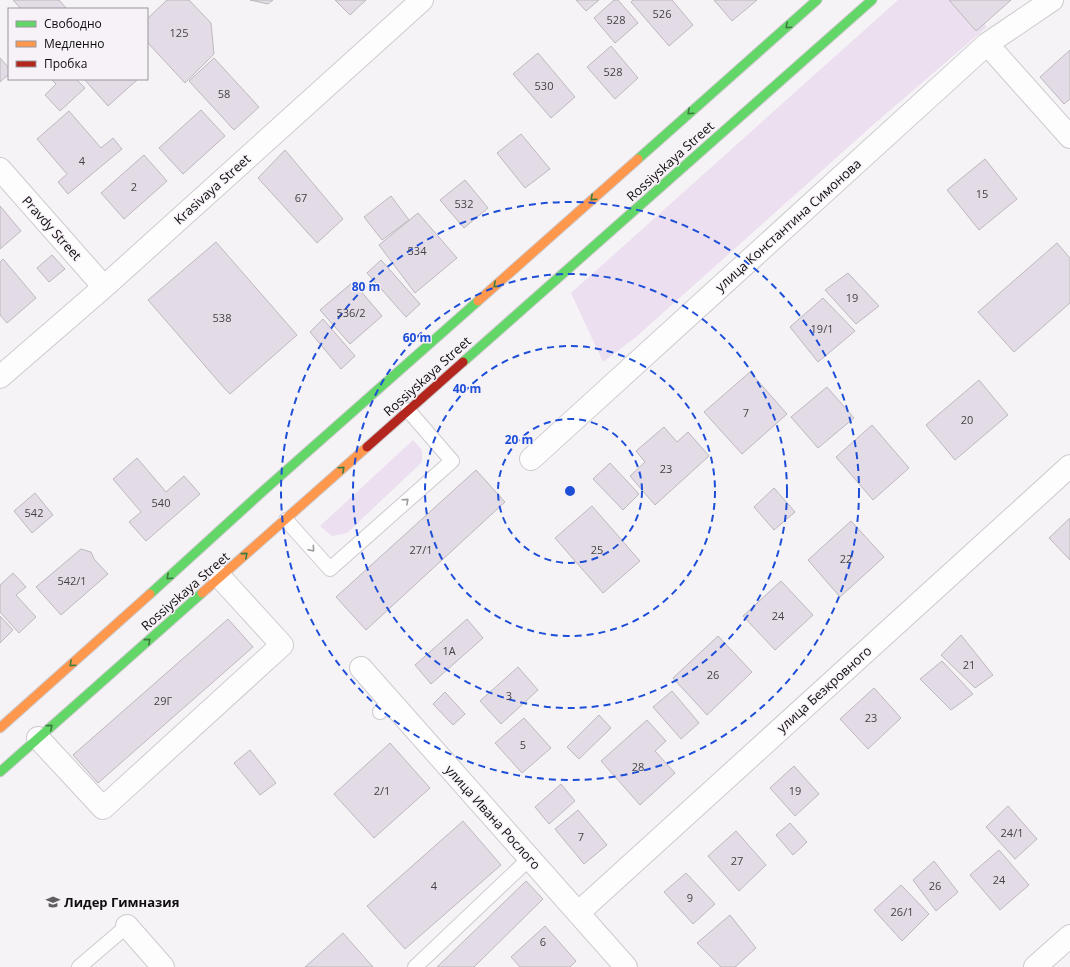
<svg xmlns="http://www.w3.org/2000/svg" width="1070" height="967" font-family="'Open Sans',sans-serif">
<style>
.green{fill:#ecdfef}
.building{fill:#e3dbe5;stroke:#bcb9bc}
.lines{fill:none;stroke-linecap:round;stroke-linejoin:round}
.lane-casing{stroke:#cdcacd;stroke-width:16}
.street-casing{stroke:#cdcacd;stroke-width:24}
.fast-casing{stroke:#cdcacd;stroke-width:11}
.slow-casing{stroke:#cdcacd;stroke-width:11}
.jam-casing{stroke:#cdcacd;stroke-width:11}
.lane{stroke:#fefdfe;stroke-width:14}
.street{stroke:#fefdfe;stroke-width:22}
.fast{stroke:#63d668;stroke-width:9}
.slow{stroke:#ff974d;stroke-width:9}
.jam{stroke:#b3261e;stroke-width:9}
.oneway{stroke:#3d7c40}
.oneway2{stroke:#9e9d9e}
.ring{fill:none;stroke:#1d4ed8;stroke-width:2;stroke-dasharray:7 5}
.labels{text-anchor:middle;stroke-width:3;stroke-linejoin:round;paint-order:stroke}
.number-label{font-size:11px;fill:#454246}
.street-label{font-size:13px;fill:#0f0d0f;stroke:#f7f2f8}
.poi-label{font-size:13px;font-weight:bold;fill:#0f0d0f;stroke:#f7f2f8;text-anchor:start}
.centre{fill:#1d4ed8;stroke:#f7f2f8;stroke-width:2}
.ring-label{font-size:12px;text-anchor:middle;font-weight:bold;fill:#1d4ed8;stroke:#f7f2f8;stroke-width:3;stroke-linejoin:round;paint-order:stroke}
</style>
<rect width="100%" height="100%" fill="#f6f3f7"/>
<path class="green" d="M898,0H975L970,4L987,27L874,124L636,337L603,362L571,293Z
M413,440L422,450V462L347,533L332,536L320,526Z"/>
<path class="building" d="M13,0H59L67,9H21Z
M167,0H189L211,23L214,54L185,83L147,42V19Z
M250,0H273L268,4Z
M335,0H366L350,15Z
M576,0H599L586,11Z
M614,0H618L638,23L615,43L594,18Z
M633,0H672L693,25L669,46L631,2Z
M714,0H757L732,21Z
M949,0H1011L976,31Z
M611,46L638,78L615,99L587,67Z
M1070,50V99L1064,104L1040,77Z
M538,53L575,97L551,118L513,74Z
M0,58L9,68V74L0,82Z
M214,58L259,107L234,130L189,81Z
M51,79H76L85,88L60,111L45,95L56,84Z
M84,79H136L137,80L108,106Z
M201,110L225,136L183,174L159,148Z
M69,111L101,148L113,138L122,149L68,194L58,182L67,174L37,139Z
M521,134L550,169L525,188L497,153Z
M285,150L343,219L317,243L258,178Z
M144,155L167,181L124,219L101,193Z
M985,159L1017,199L979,230L947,190Z
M465,180L488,208L464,228L440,200Z
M391,196L409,220L382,240L364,217Z
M0,206L21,231L0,249Z
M418,213L457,258L415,293L379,245Z
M216,242L297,335L230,394L225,389L148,300Z
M1057,243L1070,258V303L1014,352L978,312Z
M52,255L65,269L49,282L37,268Z
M3,259L36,298L7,323L0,315V262Z
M381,260L420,304L406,317L367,273Z
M848,273L879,306L856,324L825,290Z
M353,282L382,316L350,344L320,310Z
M823,298L855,331L818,362L790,327Z
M323,319L355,356L341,369L310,332Z
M750,372L787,414L742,454L704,412Z
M979,380L1008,415L955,460L926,425Z
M827,387L854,418L818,448L791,417Z
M872,425L909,468L873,500L836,457Z
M664,427L677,442L688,432L709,456L655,505L630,476L645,462L636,451Z
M137,458L166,492L184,476L200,494L146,541L129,522L141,512L113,479Z
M610,463L639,494L623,510L593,479Z
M476,470L505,502L366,630L336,597Z
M774,488L795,512L774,530L754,507Z
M35,493L53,515L32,533L14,511Z
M592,506L640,561L603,593L555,538Z
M1070,518V560L1049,538Z
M851,521L884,557L840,597L808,560Z
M81,549L91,552L94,559L108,574L61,615L36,587Z
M13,573L26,587L16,595L36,617L19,633L0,612V585Z
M781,581L813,615L775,650L743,616Z
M0,616L13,630L0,643Z
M228,619L253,647L98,783L73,755Z
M467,619L483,638L431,684L415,665Z
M961,635L993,675L975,688L941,655Z
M718,636L752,672L707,715L673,678Z
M942,661L973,694L951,710L920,679Z
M518,667L538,690L501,724L480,701Z
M874,688L901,718L868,749L840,719Z
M672,691L699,723L681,739L653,707Z
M445,692L465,714L453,725L433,704Z
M599,715L611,728L579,759L567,747Z
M524,718L551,748L522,773L495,743Z
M647,720L666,741L655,751L675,773L640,805L601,761Z
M390,743L430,788L374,838L334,794Z
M250,750L276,783L260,795L234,763Z
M794,766L819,794L795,816L770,788Z
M561,784L575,801L549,824L535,807Z
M1008,806L1037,839L1015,859L986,827Z
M578,810L607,845L584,864L555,829Z
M463,821L501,865L405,949L367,906Z
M790,823L807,842L793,855L776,835Z
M736,831L766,865L739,891L708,856Z
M999,850L1029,885L1000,910L970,875Z
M934,861L958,892L936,911L913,880Z
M686,873L715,904L693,924L664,892Z
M526,881L543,899L474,967H437Z
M901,885L929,914L902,941L874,910Z
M730,915L756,948L735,967H721L697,943Z
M545,926L576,961L570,967H520L511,957Z
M343,933L373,967H305Z"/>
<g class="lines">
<defs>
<path id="lane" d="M286,520L330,569L452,461L408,410
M380,712L391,702
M79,967L127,926
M415,967L530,858"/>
<path id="street" d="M987,44L1070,137
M0,169L104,287
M0,377L104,287L422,0
M531,459L987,44L1052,0
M361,668L626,967
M38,738L103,808L282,645L220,577
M578,913L1070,466
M127,926L163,967
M1035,967L1070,936"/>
<path id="fast" d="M638,159L817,0
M463,362L872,0
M150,594L262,492L478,301
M0,772L202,593"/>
<path id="slow" d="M478,301L638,159
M202,593L367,447
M0,728L150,594"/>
<path id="jam" d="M367,447L463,362"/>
</defs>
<use href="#lane" class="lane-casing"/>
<use href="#street" class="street-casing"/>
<use href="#fast" class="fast-casing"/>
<use href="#slow" class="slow-casing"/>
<use href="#jam" class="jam-casing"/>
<use href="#lane" class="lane"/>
<use href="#street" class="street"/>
<use href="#fast" class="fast"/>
<use href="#slow" class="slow"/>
<use href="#jam" class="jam"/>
</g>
<defs><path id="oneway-chevron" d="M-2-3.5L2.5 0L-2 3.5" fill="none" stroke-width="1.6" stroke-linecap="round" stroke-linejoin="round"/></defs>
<g class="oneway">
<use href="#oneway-chevron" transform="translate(788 26) rotate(138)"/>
<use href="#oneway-chevron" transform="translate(690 112) rotate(138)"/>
<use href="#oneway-chevron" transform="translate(593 198) rotate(138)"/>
<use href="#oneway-chevron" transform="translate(496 285) rotate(138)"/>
<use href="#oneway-chevron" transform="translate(342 469) rotate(-42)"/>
<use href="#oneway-chevron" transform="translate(245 555) rotate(-41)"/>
<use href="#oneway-chevron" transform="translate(169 577) rotate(138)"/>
<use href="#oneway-chevron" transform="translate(148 641) rotate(-41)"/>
<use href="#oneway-chevron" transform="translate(72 664) rotate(138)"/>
<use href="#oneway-chevron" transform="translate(50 727) rotate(-41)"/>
</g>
<g class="oneway2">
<use href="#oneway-chevron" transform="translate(406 501) rotate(-42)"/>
<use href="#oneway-chevron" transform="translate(312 549) rotate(49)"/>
</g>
<g class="ring">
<circle cx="570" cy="491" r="72"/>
<circle cx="570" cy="491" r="145"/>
<circle cx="570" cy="491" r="217"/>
<circle cx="570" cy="491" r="289"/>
</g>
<defs>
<symbol id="school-bare" viewBox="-9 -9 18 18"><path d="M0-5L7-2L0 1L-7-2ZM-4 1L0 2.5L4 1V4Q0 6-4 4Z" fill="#605e60" stroke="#f7f2f8" stroke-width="2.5" paint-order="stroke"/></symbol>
</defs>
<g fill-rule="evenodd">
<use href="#school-bare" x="43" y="892" width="20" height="20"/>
</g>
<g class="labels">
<g class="number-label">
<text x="662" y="18">526</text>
<text x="616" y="24">528</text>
<text x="179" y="37">125</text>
<text x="613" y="76">528</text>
<text x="544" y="90">530</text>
<text x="224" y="98">58</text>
<text x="82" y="165">4</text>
<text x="134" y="191">2</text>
<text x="982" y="198">15</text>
<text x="301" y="202">67</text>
<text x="464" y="208">532</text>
<text x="417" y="255">534</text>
<text x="852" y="302">19</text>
<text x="351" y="317">536/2</text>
<text x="222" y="322">538</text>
<text x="822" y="333">19/1</text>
<text x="746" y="417">7</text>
<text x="967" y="424">20</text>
<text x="666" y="473">23</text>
<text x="161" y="507">540</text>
<text x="34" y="517">542</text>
<text x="421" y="554">27/1</text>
<text x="597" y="554">25</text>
<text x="846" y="563">22</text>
<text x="72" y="585">542/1</text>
<text x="778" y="620">24</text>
<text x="449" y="655">1А</text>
<text x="969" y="669">21</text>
<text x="713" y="679">26</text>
<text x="509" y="700">3</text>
<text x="163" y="705">29Г</text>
<text x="871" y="722">23</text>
<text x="523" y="749">5</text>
<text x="638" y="771">28</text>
<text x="382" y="795">2/1</text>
<text x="795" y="795">19</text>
<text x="1012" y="837">24/1</text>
<text x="581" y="841">7</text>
<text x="737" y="865">27</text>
<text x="999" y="884">24</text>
<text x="434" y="890">4</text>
<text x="935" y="890">26</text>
<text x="690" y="902">9</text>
<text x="902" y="916">26/1</text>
<text x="543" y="946">6</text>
</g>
<g class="street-label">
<text transform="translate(670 161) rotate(-42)" y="5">Rossiyskaya Street</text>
<text transform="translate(212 189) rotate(-42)" y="5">Krasivaya Street</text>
<text transform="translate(788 225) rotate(-42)" y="5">улица Константина Симонова</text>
<text transform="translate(52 228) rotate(48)" y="5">Pravdy Street</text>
<text transform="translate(427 376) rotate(-42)" y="5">Rossiyskaya Street</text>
<text transform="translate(185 591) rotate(-41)" y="5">Rossiyskaya Street</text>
<text transform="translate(824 689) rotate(-42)" y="5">улица Безкровного</text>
<text transform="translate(493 817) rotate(48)" y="5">улица Ивана Рослого</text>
</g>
<g class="poi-label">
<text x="64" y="907">Лидер Гимназия</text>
</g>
</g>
<circle cx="570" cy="491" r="6" class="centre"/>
<g class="ring-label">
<text x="366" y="291">80 m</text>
<text x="417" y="342">60 m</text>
<text x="467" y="393">40 m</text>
<text x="519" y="444">20 m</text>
</g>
<rect x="8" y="8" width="140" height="72" fill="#f7f2f8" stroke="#9a969b"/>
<rect x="16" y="21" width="20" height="6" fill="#63d668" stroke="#9a969b"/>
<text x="44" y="28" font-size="12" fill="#0f0d0f">Свободно</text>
<rect x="16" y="41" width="20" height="6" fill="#ff974d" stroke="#9a969b"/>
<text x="44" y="48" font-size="12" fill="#0f0d0f">Медленно</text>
<rect x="16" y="61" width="20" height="6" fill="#b3261e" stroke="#9a969b"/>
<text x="44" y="68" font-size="12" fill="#0f0d0f">Пробка</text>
</svg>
